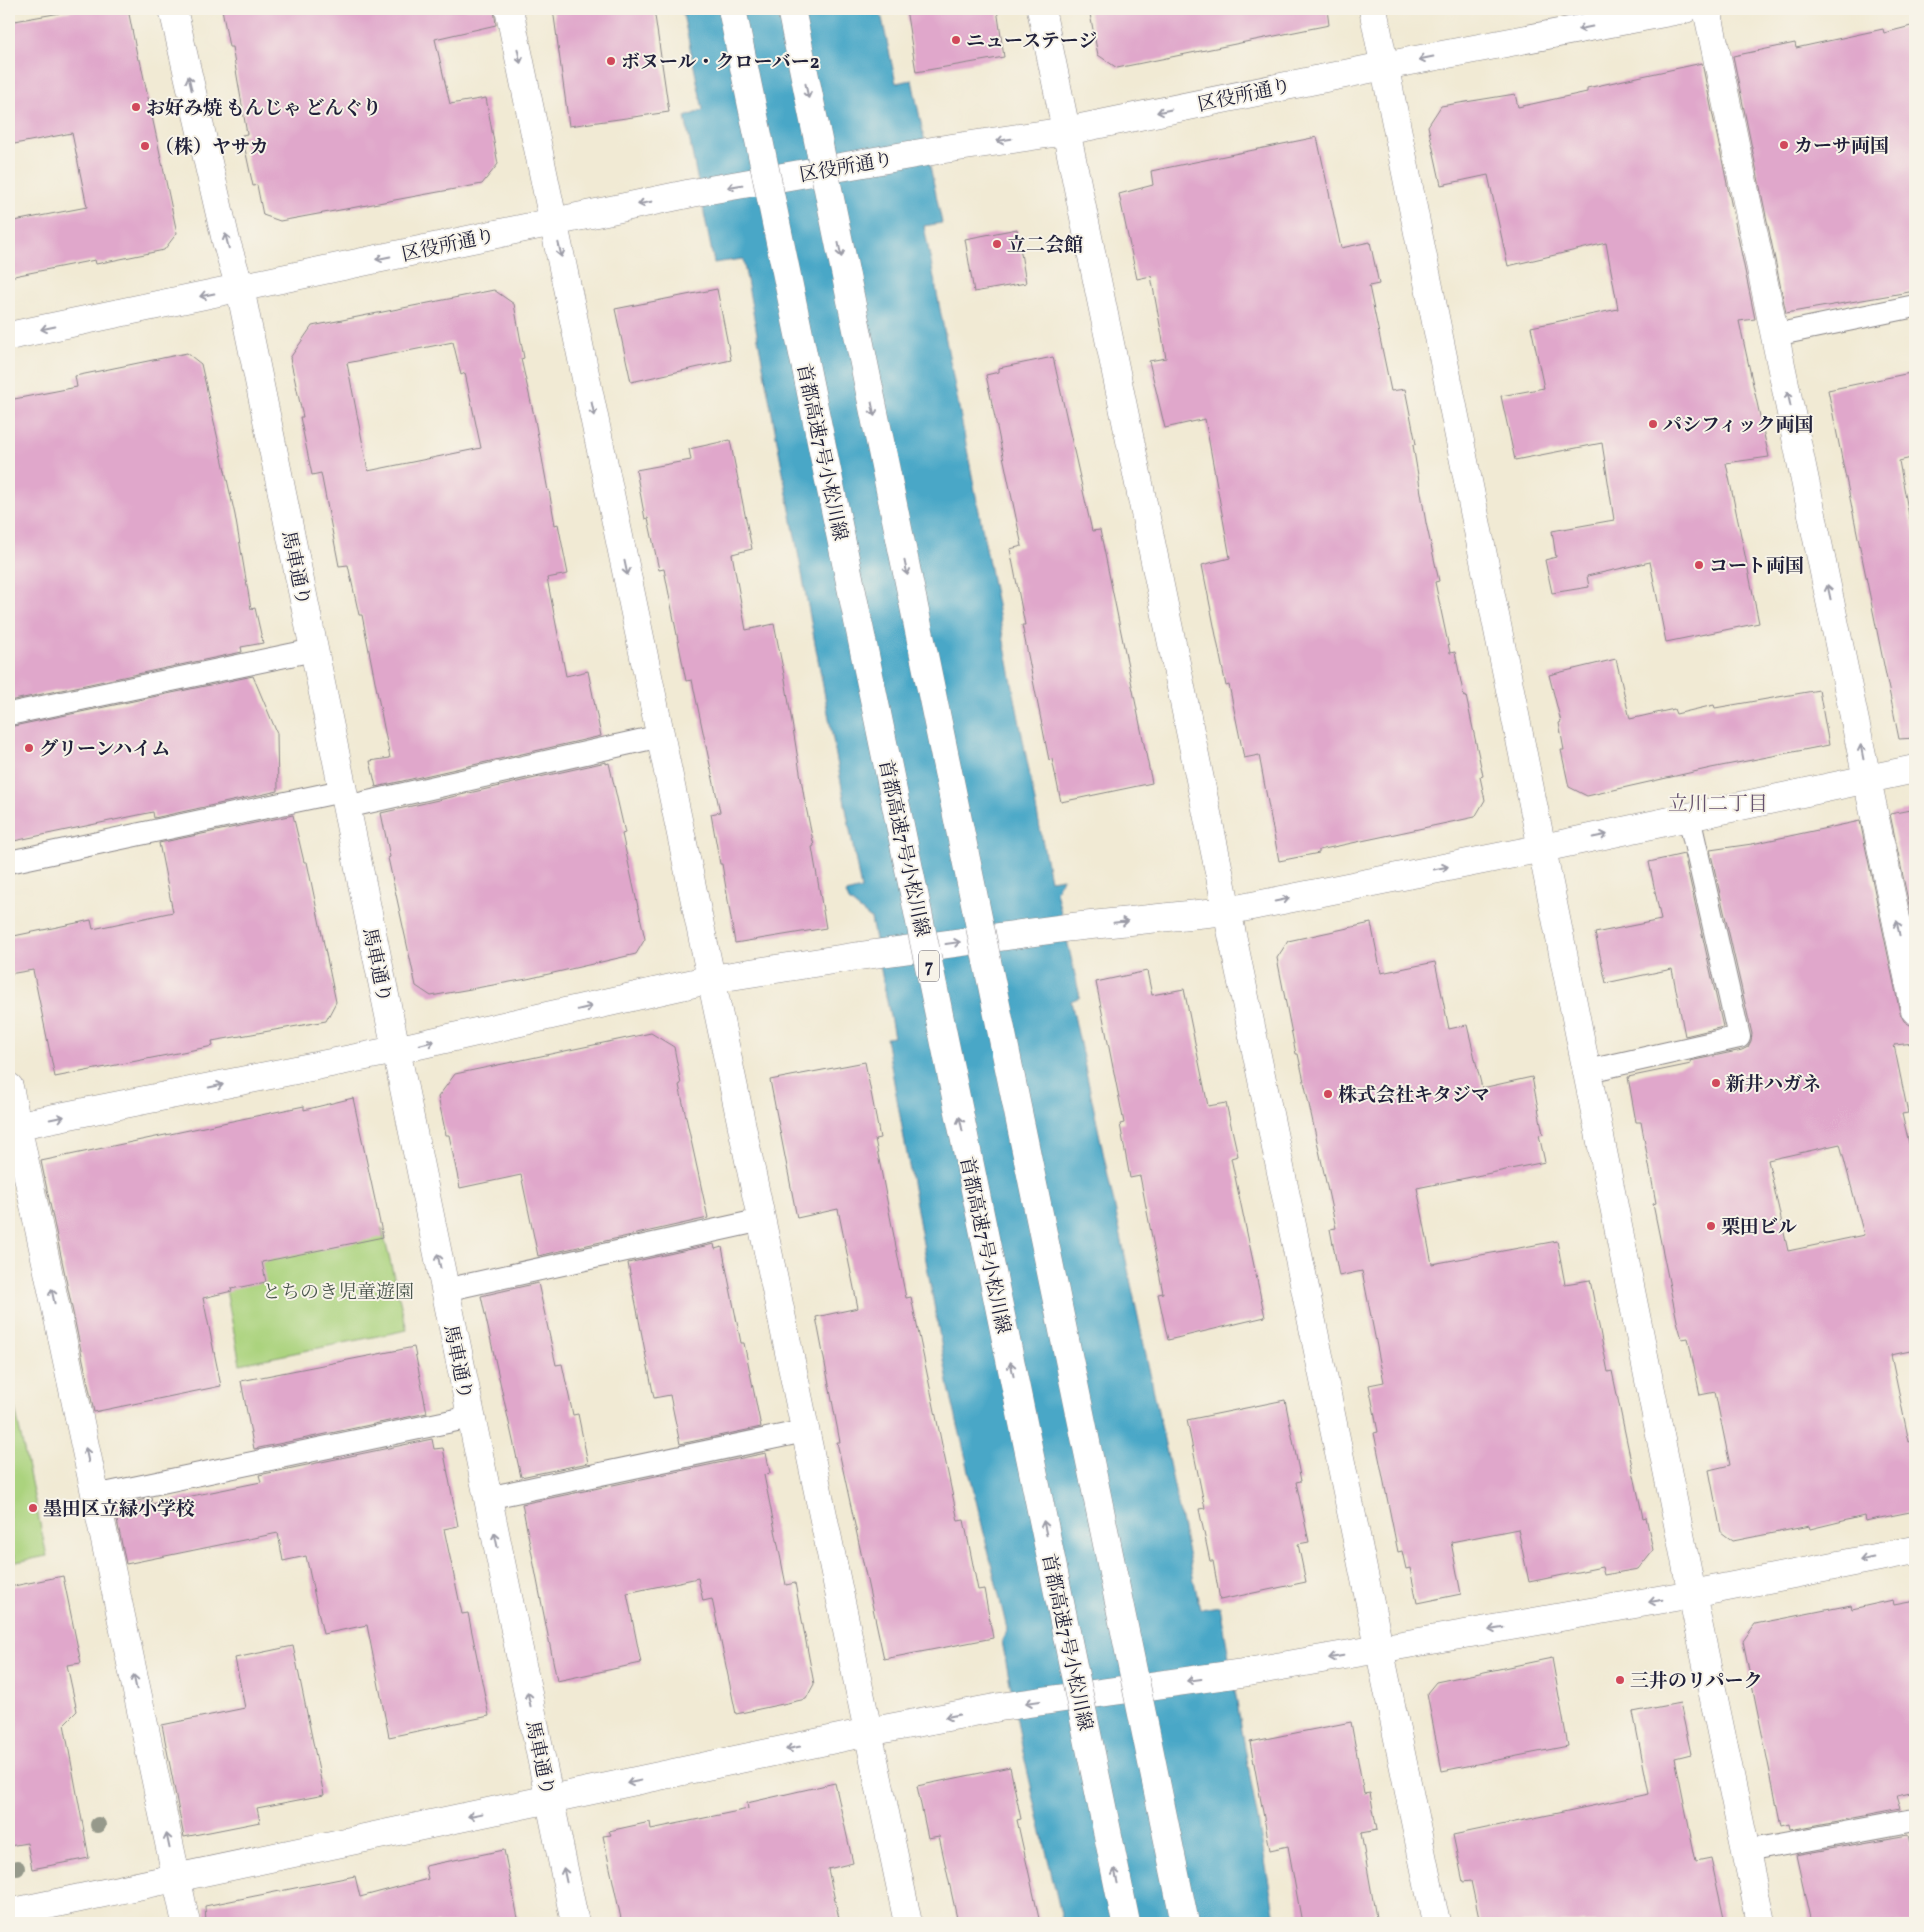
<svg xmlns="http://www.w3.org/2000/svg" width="1924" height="1932" font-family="Vollkorn,'Noto Serif JP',serif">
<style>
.green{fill:#abd37e;stroke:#667a5c}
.water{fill:#48a7c7;stroke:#356481}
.building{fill:#e0a7cb;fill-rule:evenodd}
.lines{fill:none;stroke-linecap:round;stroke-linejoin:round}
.service-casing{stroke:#8a8688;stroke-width:24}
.minor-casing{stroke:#8a8688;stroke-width:29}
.tertiary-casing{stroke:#8a8688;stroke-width:29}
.service{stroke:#fff;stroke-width:22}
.minor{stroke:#fff;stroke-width:28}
.tertiary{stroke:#fff;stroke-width:28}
.motorway-bridge-casing{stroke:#8a8688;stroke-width:29;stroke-linecap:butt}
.motorway-bridge{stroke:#fff;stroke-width:28}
.tree{fill:#96998b}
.oneway{stroke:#9c9ca7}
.poi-dot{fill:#d1495b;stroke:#f7f3e8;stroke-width:2}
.labels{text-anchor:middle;stroke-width:4;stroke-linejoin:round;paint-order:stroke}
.shield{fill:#f7f3e8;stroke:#62616f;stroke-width:1}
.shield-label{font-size:18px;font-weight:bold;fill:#22223b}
.poi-label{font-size:19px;font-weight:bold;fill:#22223b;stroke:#f7f3e8;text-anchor:start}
.street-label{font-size:19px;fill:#22223b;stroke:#f7f3e8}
.park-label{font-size:19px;fill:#4b574f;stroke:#f7f3e8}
.neighbourhood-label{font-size:20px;fill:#64516d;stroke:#f7f3e8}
</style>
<rect width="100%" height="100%" fill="#f7f3e8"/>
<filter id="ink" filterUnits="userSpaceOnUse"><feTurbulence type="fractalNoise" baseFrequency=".02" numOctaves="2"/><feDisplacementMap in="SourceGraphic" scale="10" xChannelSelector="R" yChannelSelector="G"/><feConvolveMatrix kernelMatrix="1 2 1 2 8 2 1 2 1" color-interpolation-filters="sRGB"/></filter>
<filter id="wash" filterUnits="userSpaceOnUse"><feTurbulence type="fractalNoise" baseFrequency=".0096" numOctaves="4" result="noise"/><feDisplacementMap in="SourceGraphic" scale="20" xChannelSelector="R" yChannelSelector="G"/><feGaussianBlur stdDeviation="1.12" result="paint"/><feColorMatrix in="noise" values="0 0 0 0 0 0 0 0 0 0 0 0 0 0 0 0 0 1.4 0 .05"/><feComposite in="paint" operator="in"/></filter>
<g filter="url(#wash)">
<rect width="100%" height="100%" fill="#f1ead4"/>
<path class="green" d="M382,1228L407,1330L240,1364L221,1264Z
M9,1381L47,1556L16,1562L14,1554L9,1558Z"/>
<path class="water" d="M682,9H880L896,83L912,80L942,223L924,226L1050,880L1063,878L1056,891L1080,997L1071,1001L1200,1609L1220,1606L1276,1923H1063L1023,1752L1002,1641L1007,1629L949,1388L886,1038L894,1037L871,919L849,901L846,893L861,889L743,259L714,263L685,117L703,110Z"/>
<g id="blocks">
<path class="building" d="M83,9H128L138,60H140L177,233L164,250L96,264L95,260L9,277V222L87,207L72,133L9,145V22Z
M222,9H494L496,25L435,39L450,104L486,98L498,164L482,184L280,221L263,215L257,185L253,186L242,135L247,134L232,47H229Z
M553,9H654L669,112L569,126Z
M906,9H997L1004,57L916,72Z
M1089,9H1327L1329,25L1117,68L1098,55Z
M1915,25V291L1786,313L1733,56L1795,43L1796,48L1883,29L1884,33Z
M1702,63L1755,319L1739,321L1769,457L1726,463L1759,623L1666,642L1650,562L1587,576L1589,587L1552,593L1545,560L1556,557L1552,531L1614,520L1602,443L1515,460L1501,396L1544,388L1531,327L1618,309L1606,243L1508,266L1488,175L1441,185L1428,126L1441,106L1515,94L1518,107L1587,92V88Z
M1317,137L1341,248L1370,242L1379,284L1369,286L1391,391L1405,389L1416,444L1413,445L1426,523L1439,581L1435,582L1450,653L1455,652L1464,697L1466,696L1483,776L1480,777L1485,800L1475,817L1319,850V853L1279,861L1259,755L1244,758L1229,685L1226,686L1202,565L1230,558L1205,419L1165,428L1149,361L1166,358L1151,276L1137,279L1119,194L1153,185L1151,171Z
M1017,229L1026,283L974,292L965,239Z
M717,289L731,360L631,382L615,309Z
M494,290L514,304L524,358L521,359L535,420L548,491L549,490L555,525L558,524L568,574L547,578L566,676L588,671L601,736L376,787L370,761L390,758L362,615H359L348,565L339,566L321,473L312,475L300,417H303L290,358L312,326ZM453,342L461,375L465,373L481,448L368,471L347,363Z
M187,353L201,364L235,515L251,609L255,608L263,643L241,647L242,652L9,701V400L77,387L75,376Z
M1053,357L1092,531L1100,530L1152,783L1061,802L1052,759L1049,760L1022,625H1025L1010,549L1022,546L986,375L999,372V368Z
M1915,372V457L1899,461L1909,515L1915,535V738L1899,739L1828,390Z
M730,440L752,549L732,554L746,630L774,624L785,679L804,797L814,846L812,847L826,928L735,943L722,864H720L711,814L720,812L692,680L686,681L664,569L659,570L648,518L645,519L636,470L691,460L689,449Z
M1616,659L1630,719L1674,709L1676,714L1714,705L1715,708L1819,690L1829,745L1711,768L1587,796L1569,787L1561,750H1564L1559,723L1561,722L1549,675Z
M253,676L277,733L278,791L154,818L153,812L9,842V727Z
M606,762V764L609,763L625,833L622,834L645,939L636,954L527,979L431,996L416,986L388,858L390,857L381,813Z
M1915,809V934L1890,814Z
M293,815L304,862H307L336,1002L326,1021L212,1041L213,1046L55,1077L33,970L9,974V937L91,920L93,929L173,912L159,843Z
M1860,821L1900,1013L1904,1021L1910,1025H1915V1043L1894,1045L1908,1113L1902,1114L1915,1168V1350L1891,1355L1909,1442L1915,1440V1511L1865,1521L1864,1516L1810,1529L1809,1526L1733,1541L1721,1532L1709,1470L1730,1465L1715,1392L1700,1395L1688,1338L1682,1339L1677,1321L1653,1204L1656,1203L1641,1122H1636L1628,1077L1691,1064L1690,1061L1742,1050L1748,1047L1751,1041L1752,1034L1710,850L1752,844ZM1840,1144L1864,1235L1788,1251L1768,1160Z
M1684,854L1723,1027L1685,1036L1672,969L1606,983L1595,933L1661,920L1649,862Z
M1371,923L1381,973L1435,962L1449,1029L1467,1025L1482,1088L1532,1077L1543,1134L1539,1135L1545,1162L1417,1188L1432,1264L1557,1241L1565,1284L1590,1280L1608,1372L1612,1371L1643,1518L1646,1517L1653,1550L1638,1569L1604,1575L1602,1567L1529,1582L1518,1529L1451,1542L1461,1594L1417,1603L1410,1568L1406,1569L1402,1551L1398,1552L1374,1433L1378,1432L1369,1385L1384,1382L1362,1271L1339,1276L1330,1229L1336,1228L1298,1054H1296L1277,958L1288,941Z
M1147,971L1152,995L1184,989L1208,1106L1226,1103L1238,1156L1231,1158L1265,1317L1168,1340L1158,1294L1163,1293L1140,1176L1130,1178L1120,1124L1124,1123L1096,982Z
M651,1033L674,1047L681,1084L679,1085L708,1218L538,1256L521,1175L460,1188L449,1135H446L438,1097L455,1074Z
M865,1062L880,1138L875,1139L906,1298L911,1297L958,1521L964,1520L978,1590L984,1589L993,1638L884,1659L837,1442H840L816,1317L858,1308L838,1209L797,1218L770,1080Z
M353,1098L383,1237L262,1262L266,1282L231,1289L232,1291L203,1298L221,1386L94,1412L41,1161L304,1106V1110Z
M714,1244L715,1249L722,1247L741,1343H744L761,1427L680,1444L670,1395L654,1398L628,1263Z
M538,1283L556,1365L562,1364L573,1415L578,1414L588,1463L521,1477L481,1296Z
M414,1347L427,1413L254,1449L241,1381Z
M1285,1400L1301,1481L1296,1482L1309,1542L1298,1544L1306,1582L1220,1600L1213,1561H1210L1199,1509L1205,1508L1187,1420Z
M432,1439L434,1449L443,1448L458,1526L444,1529L462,1614L468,1613L489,1716L389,1737L367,1625L323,1634L306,1556L283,1561L278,1533L126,1564L114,1506L151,1498L152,1504L261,1482L259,1475Z
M766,1453L770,1473L764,1475L786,1585L795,1583L814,1684L806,1699L736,1714L712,1599L703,1601L698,1578L627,1593L641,1663L557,1681L522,1504Z
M63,1576L81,1663L67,1665L77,1711L64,1724L89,1858L32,1869L27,1843L9,1846V1587Z
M1893,1600L1894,1605L1915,1601V1792L1897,1796L1901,1809L1790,1830L1789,1824L1781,1826L1743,1641L1755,1624L1851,1605L1852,1609Z
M293,1646L324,1795L257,1808L260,1822L184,1837L162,1725L245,1708L235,1658Z
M1552,1658L1568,1746L1442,1771L1427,1693L1436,1682Z
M1680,1703L1691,1754L1675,1758L1696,1862L1711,1859L1725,1923H1480L1471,1881L1463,1882L1453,1835L1649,1794L1633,1712Z
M1351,1722L1364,1794L1370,1793L1377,1830L1361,1833L1377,1923H1302L1288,1846L1270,1850L1250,1742Z
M1010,1767L1021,1819L1017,1820L1040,1923H958L939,1836L928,1838L917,1786Z
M835,1783L853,1863L828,1869L840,1923H622L603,1836L611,1835L609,1831L650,1822L651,1829L748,1809L747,1803Z
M1908,1835L1915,1862V1923H1811L1796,1855Z
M504,1850L519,1923H206L205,1906L355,1876L360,1897L428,1879L425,1866Z"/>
</g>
</g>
<g filter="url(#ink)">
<use href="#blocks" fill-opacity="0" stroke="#8a8688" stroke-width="1"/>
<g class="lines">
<defs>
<path id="service" d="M1775,335L1915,306
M9,714L314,650
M346,807L661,736
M9,862L342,791
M1588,1071L1739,1037L1689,817
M445,1290L762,1220
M95,1496L471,1417
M487,1498L805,1431
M1746,1851L1915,1820"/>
<path id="minor" d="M173,9L226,241L240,288L575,1923
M509,9L908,1923
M1707,9L1915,1010
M9,336L692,193L938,150L1066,131L1384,66L1685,9
M9,1087L186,1923
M9,1127L396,1050L712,979L852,957L1072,927L1227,911L1543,848L1915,769
M9,1913L868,1732L1000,1707L1242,1673L1425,1641L1692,1594L1915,1550"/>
<path id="tertiary" d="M1041,9L1436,1923
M1373,9L1692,1594L1761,1923"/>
</defs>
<use href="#service" class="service-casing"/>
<use href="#minor" class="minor-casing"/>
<use href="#tertiary" class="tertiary-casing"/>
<use href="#service" class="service"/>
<use href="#minor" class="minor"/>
<use href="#tertiary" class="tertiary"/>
<defs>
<path id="motorway-bridge" d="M732,9L1126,1923
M791,9L1185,1923"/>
</defs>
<use href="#motorway-bridge" class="motorway-bridge-casing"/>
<use href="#motorway-bridge" class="motorway-bridge"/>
</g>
<g class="tree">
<circle cx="98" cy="1825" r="8"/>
<circle cx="17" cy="1868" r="8"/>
</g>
<defs><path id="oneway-shaft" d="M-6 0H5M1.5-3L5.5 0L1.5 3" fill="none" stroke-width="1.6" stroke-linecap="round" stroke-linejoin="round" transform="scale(1.25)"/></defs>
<g class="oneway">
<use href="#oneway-shaft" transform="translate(1585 28) rotate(169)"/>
<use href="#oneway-shaft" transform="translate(519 56) rotate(78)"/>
<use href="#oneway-shaft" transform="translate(1426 58) rotate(169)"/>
<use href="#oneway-shaft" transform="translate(190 83) rotate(-103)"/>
<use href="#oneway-shaft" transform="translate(807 91) rotate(78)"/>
<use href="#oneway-shaft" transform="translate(1164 111) rotate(168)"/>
<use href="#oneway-shaft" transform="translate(1004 140) rotate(171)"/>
<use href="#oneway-shaft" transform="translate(735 186) rotate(170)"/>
<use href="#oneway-shaft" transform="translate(645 203) rotate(168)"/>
<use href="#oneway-shaft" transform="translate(227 241) rotate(-104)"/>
<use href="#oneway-shaft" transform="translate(560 250) rotate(77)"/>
<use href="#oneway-shaft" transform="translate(840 250) rotate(78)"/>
<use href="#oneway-shaft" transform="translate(383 258) rotate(168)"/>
<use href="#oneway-shaft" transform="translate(207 295) rotate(169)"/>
<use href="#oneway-shaft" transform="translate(48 328) rotate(168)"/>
<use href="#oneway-shaft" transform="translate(1789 399) rotate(-102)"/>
<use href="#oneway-shaft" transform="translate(593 409) rotate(78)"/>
<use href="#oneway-shaft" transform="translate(873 409) rotate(78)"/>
<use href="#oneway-shaft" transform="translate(626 568) rotate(78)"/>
<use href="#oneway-shaft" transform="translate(906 568) rotate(78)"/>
<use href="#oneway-shaft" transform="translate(1829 592) rotate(-102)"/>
<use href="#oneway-shaft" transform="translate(1862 752) rotate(-101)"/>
<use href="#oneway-shaft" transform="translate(1600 836) rotate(-12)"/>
<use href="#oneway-shaft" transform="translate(1441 868) rotate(-11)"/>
<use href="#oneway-shaft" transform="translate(1282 900) rotate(-11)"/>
<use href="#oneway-shaft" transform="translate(1121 922) rotate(-6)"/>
<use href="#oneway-shaft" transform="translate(1898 928) rotate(-102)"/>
<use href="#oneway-shaft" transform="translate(953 943) rotate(-8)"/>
<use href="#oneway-shaft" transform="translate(585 1008) rotate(-13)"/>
<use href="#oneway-shaft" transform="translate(427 1043) rotate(-13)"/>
<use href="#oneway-shaft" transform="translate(216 1086) rotate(-11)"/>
<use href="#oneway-shaft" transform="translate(57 1118) rotate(-11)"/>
<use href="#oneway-shaft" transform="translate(961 1124) rotate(-102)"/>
<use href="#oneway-shaft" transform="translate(439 1261) rotate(-102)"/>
<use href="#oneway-shaft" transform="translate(53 1296) rotate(-102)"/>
<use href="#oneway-shaft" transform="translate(1012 1369) rotate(-102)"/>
<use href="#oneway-shaft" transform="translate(87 1455) rotate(-102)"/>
<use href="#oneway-shaft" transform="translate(1045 1528) rotate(-102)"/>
<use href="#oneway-shaft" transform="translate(496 1540) rotate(-102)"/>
<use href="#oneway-shaft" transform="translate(1867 1559) rotate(169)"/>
<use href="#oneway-shaft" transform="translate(1656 1601) rotate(170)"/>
<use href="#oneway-shaft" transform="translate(1496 1629) rotate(170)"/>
<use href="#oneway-shaft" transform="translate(1336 1657) rotate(170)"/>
<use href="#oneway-shaft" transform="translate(1194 1680) rotate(172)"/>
<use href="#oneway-shaft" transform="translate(135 1682) rotate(-102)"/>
<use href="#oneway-shaft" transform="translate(529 1699) rotate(-102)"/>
<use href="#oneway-shaft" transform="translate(1033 1702) rotate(172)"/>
<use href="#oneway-shaft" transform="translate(952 1716) rotate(169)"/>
<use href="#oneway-shaft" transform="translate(793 1748) rotate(168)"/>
<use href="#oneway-shaft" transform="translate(634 1782) rotate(168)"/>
<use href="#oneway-shaft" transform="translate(475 1815) rotate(168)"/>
<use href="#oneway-shaft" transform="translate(168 1841) rotate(-102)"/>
<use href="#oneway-shaft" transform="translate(565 1875) rotate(-102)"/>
<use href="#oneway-shaft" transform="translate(1116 1876) rotate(-102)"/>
</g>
</g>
<g class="poi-dot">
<circle cx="956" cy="40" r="5"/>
<circle cx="611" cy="61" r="5"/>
<circle cx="136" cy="107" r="5"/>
<circle cx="1784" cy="145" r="5"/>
<circle cx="145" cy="146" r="5"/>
<circle cx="997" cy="244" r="5"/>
<circle cx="1653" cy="424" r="5"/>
<circle cx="1699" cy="565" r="5"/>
<circle cx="29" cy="748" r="5"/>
<circle cx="1716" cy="1083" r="5"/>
<circle cx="1328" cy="1094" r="5"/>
<circle cx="1711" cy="1226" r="5"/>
<circle cx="33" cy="1508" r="5"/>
<circle cx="1620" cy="1680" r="5"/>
</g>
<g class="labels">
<rect class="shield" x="919" y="950.5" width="20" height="31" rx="4"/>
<g class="shield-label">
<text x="929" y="972">7</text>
</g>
<g class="poi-label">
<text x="966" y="47">ニューステージ</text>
<text x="621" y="68">ボヌール・クローバー2</text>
<text x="146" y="114">お好み焼 もんじゃ どんぐり</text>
<text x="1794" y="152">カーサ両国</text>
<text x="155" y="153">（株）ヤサカ</text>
<text x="1007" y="251">立二会館</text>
<text x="1663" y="431">パシフィック両国</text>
<text x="1709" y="572">コート両国</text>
<text x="39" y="755">グリーンハイム</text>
<text x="1726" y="1090">新井ハガネ</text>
<text x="1338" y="1101">株式会社キタジマ</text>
<text x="1721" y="1233">栗田ビル</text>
<text x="43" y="1515">墨田区立緑小学校</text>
<text x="1630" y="1687">三井のリパーク</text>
</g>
<g class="street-label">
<text transform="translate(1244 94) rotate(-12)" y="7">区役所通り</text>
<text transform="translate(846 166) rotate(-10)" y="7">区役所通り</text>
<text transform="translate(448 244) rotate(-12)" y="7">区役所通り</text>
<text transform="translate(823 452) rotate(78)" y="7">首都高速7号小松川線</text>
<text transform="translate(297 568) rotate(78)" y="7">馬車通り</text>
<text transform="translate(905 848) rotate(78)" y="7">首都高速7号小松川線</text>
<text transform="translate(378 965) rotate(78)" y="7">馬車通り</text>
<text transform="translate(986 1245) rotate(78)" y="7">首都高速7号小松川線</text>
<text transform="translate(459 1362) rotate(78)" y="7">馬車通り</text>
<text transform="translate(1068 1642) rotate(78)" y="7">首都高速7号小松川線</text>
<text transform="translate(541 1758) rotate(78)" y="7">馬車通り</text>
</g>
<g class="park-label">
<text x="338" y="1298">とちのき児童遊園</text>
</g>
<g class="neighbourhood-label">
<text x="1718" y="810">立川二丁目</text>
</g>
</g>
<rect width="1924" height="1932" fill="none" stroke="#f7f3e8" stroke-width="30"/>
</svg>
